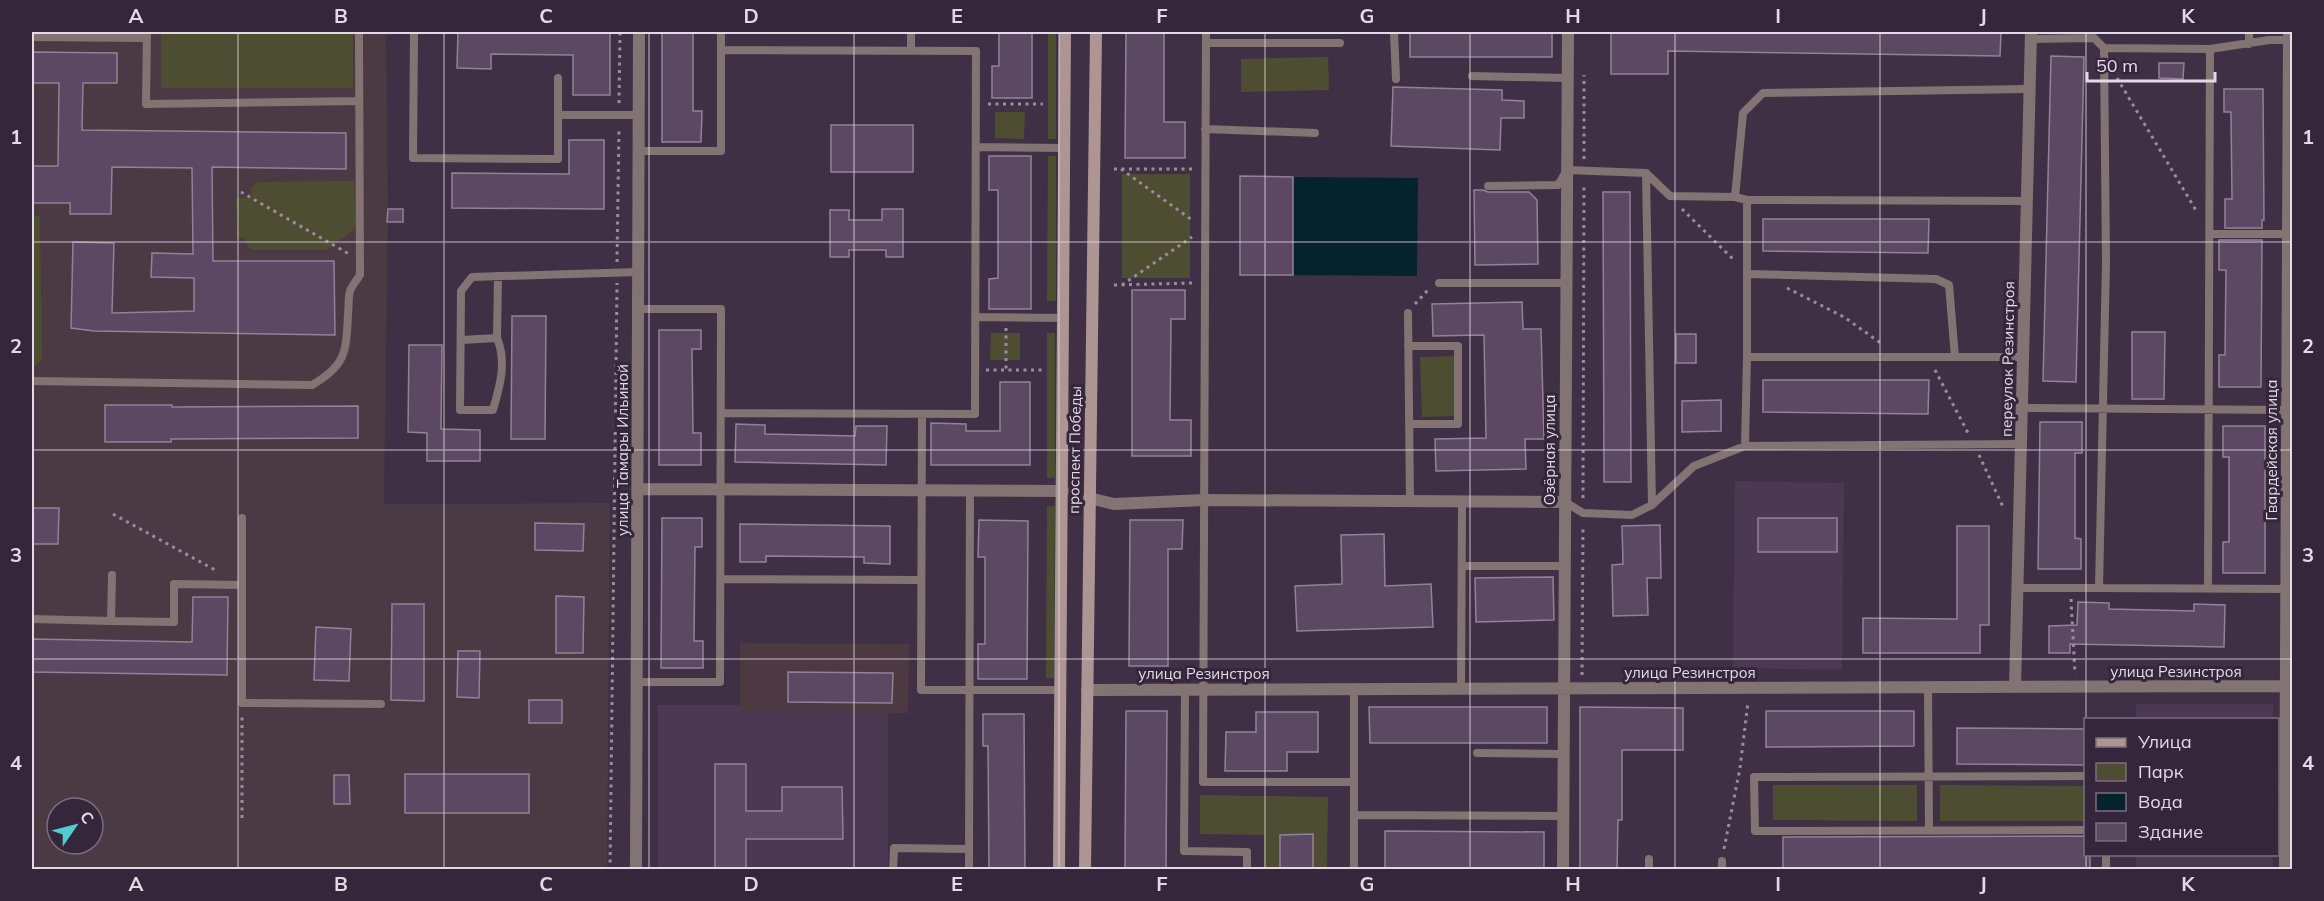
<svg xmlns="http://www.w3.org/2000/svg" width="2324" height="901" font-family="Mulish,sans-serif">
<style>
.built{fill:#4c3853}
.industrial{fill:#4c3942}
.medical{fill:#4b3943;fill-rule:evenodd}
.green{fill:#4d4e31}
.water{fill:#04232c}
.building{fill:#5c4862;stroke:#938199;stroke-width:1.5}
.lines{fill:none;stroke-linecap:round;stroke-linejoin:round}
.path{stroke:#9a8d9e;stroke-width:3;stroke-dasharray:3 4.5;stroke-linecap:butt}
.lane{stroke:#837473;stroke-width:8}
.street{stroke:#837473;stroke-width:12}
.secondary{stroke:#ad9593;stroke-width:12}
.grid{fill:none;stroke:#e4dae7;stroke-width:1.5;stroke-opacity:0.55}
.labels{text-anchor:middle;stroke-width:6;stroke-linejoin:round;paint-order:stroke}
.street-label{font-size:15px;fill:#e4dae7;stroke:#36263b}
.neatline{fill:none;stroke:#e4dae7;stroke-width:2}
.grid-label{font-size:20px;text-anchor:middle;font-weight:bold;fill:#e4dae7}
</style>
<rect width="100%" height="100%" fill="#403045"/>
<path class="built" d="M1735,481L1844,483L1842,670L1733,668Z
M2136,704H2273V719H2136Z
M658,705H740V712H888V869L658,870Z
M2136,855H2273V869H2136Z"/>
<path class="industrial" d="M740,643L909,644L908,713L740,712Z"/>
<path class="medical" d="M32,32H386L388,209L384,504L610,503L607,869H32ZM57,808H93V844H57Z"/>
<path class="green" d="M161,32H353V88H161Z
M1048,32H1056V139H1048Z
M1328,57L1329,90L1241,92V59Z
M995,112H1025L1024,139L995,138Z
M1048,156H1056V301H1047Z
M1122,174H1190V278H1122Z
M354,181L356,223C352,236 337,239 328,250H252L247,245L244,237L237,238L236,198H251V188L258,182Z
M32,216H40L42,360L32,368Z
M991,333H1020V360H990Z
M1047,333H1055V478H1047Z
M1456,356L1457,416L1422,417L1420,357Z
M1047,506H1055L1054,678H1046Z
M1773,785H1917V821L1773,820Z
M1940,785L2084,786V821H1940Z
M1200,795L1328,797L1327,869H1264V835L1200,834Z"/>
<path class="water" d="M1293,177L1418,178L1417,276L1293,275Z"/>
<path class="building" d="M458,32H610V95H573V55L491,54V69L457,68Z
M662,32H693V111H702L701,142H662Z
M999,32H1032V98H992V66H999Z
M1126,32H1164V122H1185V158H1125Z
M1410,32H1552V57H1410Z
M1611,32H2001L2000,56L1668,51V74H1611Z
M32,52L117,53V83H83L82,130L346,133V169L212,167L213,261H334L335,335L94,331L71,328L73,242L114,243L112,313L194,311V278L151,277L152,253L193,254L192,168L112,167L111,214H70V203H32V166H58L59,83H32Z
M2051,56L2084,57L2076,382L2043,381Z
M2159,63H2184L2183,79L2159,78Z
M1393,87L1502,90V100L1524,101V118H1501L1500,150L1391,146Z
M2224,89H2263L2264,220H2262V228H2225V199H2232L2231,112H2224Z
M831,125H913V172H831Z
M569,140H604V209L452,208V173L569,174Z
M989,156H1031V309H989V279L998,278V190H989Z
M1240,176L1293,177V275H1240Z
M1474,190H1483L1488,192H1529L1537,200L1538,264L1475,265Z
M1603,192H1630L1631,482H1604Z
M388,209H403V222H387Z
M882,209H903V257H886V250H849V257H830V210H849V220H882Z
M1763,219H1929L1928,253L1763,251Z
M2219,240H2262L2261,387H2219V355H2225L2226,270H2219Z
M1132,290H1185V319H1171L1170,420H1191V456H1132Z
M1522,302L1523,329H1541L1544,439H1525L1526,469L1436,471L1435,439L1486,438L1484,335L1433,336L1432,304Z
M512,316H546L545,439H511Z
M659,330H701V349H692L693,433H701V465H659Z
M2132,332H2165L2164,399H2132Z
M1676,334H1696V363H1676Z
M409,345H442L441,429L480,430V461H427V433L408,432Z
M1763,380H1929L1928,414L1763,412Z
M1000,382H1030V465H931V423L966,424V431H1000Z
M1721,400V431L1682,432V401Z
M105,405H172V407L358,406V438L171,439V442H105Z
M2040,422H2082V453H2075V538L2081,539V569H2038Z
M736,424L765,425V434L855,436L856,426H887L886,465L735,462Z
M2223,426H2265V573H2223V542H2229V457H2223Z
M32,508H59L58,544H32Z
M662,518H702V547H695L694,641H703V668H661Z
M1758,518H1837V552H1758Z
M979,520L1028,521L1027,679H978V644H985V557H978Z
M1130,520H1183L1182,549H1168V666H1129Z
M535,523L584,524L583,551L535,550Z
M740,524L890,526V564L864,563V557L766,556V562H740Z
M1660,525L1661,578H1647L1648,615L1613,616L1612,565L1623,564L1622,526Z
M1957,526H1989V625H1980V653H1863V618L1957,619Z
M1384,534L1385,586L1431,584L1433,627L1297,631L1295,586L1342,584L1341,535Z
M1553,577L1554,620L1476,622L1475,578Z
M556,596L584,597L583,653H556Z
M193,597H228L227,675L32,672V639L192,642Z
M2078,602L2109,603V609L2194,611V604L2225,605L2224,647L2070,644V653H2049V626L2077,625Z
M392,604H424V701L391,700Z
M316,627L351,629L349,681L314,680Z
M458,651H480L479,698L457,697Z
M788,672L893,673L892,703L788,702Z
M529,700H562V723H529Z
M1369,707H1547V743H1370Z
M1580,707L1683,708V750H1622V820H1618L1617,870H1580Z
M1126,711H1167L1166,870H1125Z
M1766,711H1914V746L1766,747Z
M1256,712H1318V752H1287V771H1225L1226,732H1256Z
M983,714H1024L1025,870H989L988,746H983Z
M1957,728L2085,729V765L1957,764Z
M715,764H746V811H782V787H842L843,839H746V870H715Z
M405,774H529V813H405Z
M334,775H349L350,804H334Z
M1385,831L1544,832V870H1385Z
M1313,834V868L1280,869V835Z
M2085,836V855H2090V870H1783V837Z"/>
<g class="lines">
<path class="path" d="M2117,78L2197,212
M619,103L620,32
M988,104H1043
M1584,159V75
M1114,169H1193
M1121,169L1192,220
M241,192L349,254
M1682,209L1735,261
M617,262L619,127
M1114,285L1193,283
M1122,285L1192,237
M1787,288L1844,317L1882,344
M1415,304L1428,290
M1006,328V370
M986,370H1042
M1935,370L1968,433
M1979,455L2004,509
M1583,498L1584,183
M113,514L217,571
M2071,599L2075,674
M1582,675L1583,525
M242,818V714
M1724,849L1740,768L1748,702
M610,870L617,283"/>
<path class="lane" d="M147,32L146,104L359,101
M414,32L413,158L558,159V78
M1206,32L1203,782H1354
M1394,32L1396,79
M2249,32V44
M32,37L147,38
M1206,43H1340
M2104,48L2210,49L2269,40H2292
M721,50L976,51L975,414L721,413
M911,51V32
M1472,76L1567,78
M558,115H639
M1205,129L1315,133
M976,147L1064,148
M639,151H721V32
M1488,186L1558,185L1567,170L1646,173L1670,196L1735,197
M1747,200V357L1745,446L2021,444
M2027,201L1747,200L1735,197L1743,113L1763,93L2029,89
M2210,234H2288
M1748,274L1936,279L1949,285L1955,357
M1439,283H1566
M1408,313L1410,501
M976,317L1063,318
M497,338L498,276
M461,340L497,338C507,362 500,386 493,410H460L461,291L472,277L638,272
M1408,346H1458V424H1409
M1747,357H2023
M32,381L312,385C347,365 346,351 348,314C349,307 348,297 350,291C352,285 357,280 360,275L359,32
M2022,408L2287,410
M922,414L921,690H1062
M1565,502L1583,513L1632,515L1652,505L1646,173
M1652,505L1694,466L1745,446
M242,518V703L381,704
M1462,566H1565
M721,579L921,580
M2017,588H2099L2106,263L2104,48L2094,38L2031,39
M2099,588L2287,589
M2208,588L2210,49
M32,619L111,621L112,575
M111,621L174,622V584L242,585
M637,682H720L721,309H638
M1928,687L1929,830
M1461,689L1462,501
M1185,690L1184,851L1247,852V870
M1477,753L1564,754
M2086,776L1754,777L1755,831L2086,830
M1354,815L1563,816
M2106,854V870
M1649,859V870
M1722,861V870
M969,868L970,490
M893,870L894,848L969,849
M1354,870V689"/>
<path class="street" d="M638,489L1063,491
M1089,498L1114,504L1204,500L1565,502
M2015,687L2031,32
M1087,690L2292,686
M636,870L639,32
M1563,870L1568,32
M2285,870L2289,32"/>
<path class="secondary" d="M1059,870L1065,32
M1085,870L1096,32"/>
</g>
<path class="grid" d="M238,32V870M444,32V870M649,32V870M854,32V870M1059,32V870M1265,32V870M1470,32V870M1675,32V870M1880,32V870M2086,32V720M32,242H2292M32,450H2292M32,659H2292M2086,854V870"/>
<g class="labels">
<g class="street-label">
<text transform="translate(2008 359) rotate(-89)" y="5">переулок Резинстроя</text>
<text transform="translate(623 450) rotate(-90)" y="5">улица Тамары Ильиной</text>
<text transform="translate(1075 450) rotate(-89)" y="5">проспект Победы</text>
<text transform="translate(1550 450) rotate(-90)" y="5">Озёрная улица</text>
<text transform="translate(2272 450) rotate(-90)" y="5">Гвардейская улица</text>
<text x="2176" y="677">улица Резинстроя</text>
<text x="1690" y="678">улица Резинстроя</text>
<text x="1204" y="679">улица Резинстроя</text>
</g>
</g>
<rect width="2324" height="901" fill="none" stroke="#36263b" stroke-width="66"/>
<rect x="2084" y="718" width="195" height="138" fill="#36263b" stroke="#7c6e80" stroke-width="1.5"/>
<rect x="2096" y="738" width="30" height="9" fill="#ad9593" stroke="#7c6e80" stroke-width="1.5"/>
<text x="2138" y="748" font-size="18" fill="#e4dae7">Улица</text>
<rect x="2096" y="763" width="30" height="18" fill="#4d4e31" stroke="#7c6e80" stroke-width="1.5"/>
<text x="2138" y="778" font-size="18" fill="#e4dae7">Парк</text>
<rect x="2096" y="793" width="30" height="18" fill="#04232c" stroke="#7c6e80" stroke-width="1.5"/>
<text x="2138" y="808" font-size="18" fill="#e4dae7">Вода</text>
<rect x="2096" y="823" width="30" height="18" fill="#5c4862" stroke="#7c6e80" stroke-width="1.5"/>
<text x="2138" y="838" font-size="18" fill="#e4dae7">Здание</text>
<g transform="translate(75 826) rotate(55)"><circle r="28" fill="#36263b" stroke="#7c6e80" stroke-width="1.5"/>
<path d="M0-4.5L10 22L0 15L-10 22Z" fill="#52cdce"/>
<text y="-9" font-size="16" font-weight="bold" text-anchor="middle" fill="#e4dae7">С</text>
</g>
<path d="M2087 72v9h128v-9" fill="none" stroke="#e4dae7" stroke-width="3"/>
<text x="2096" y="72" font-size="18" fill="#e4dae7" stroke="#36263b" stroke-width="4.5" paint-order="stroke">50 m</text>
<rect x="33" y="33" width="2258" height="835" class="neatline"/>
<g class="grid-label">
<text x="136" y="23">A</text>
<text x="341" y="23">B</text>
<text x="546" y="23">C</text>
<text x="751" y="23">D</text>
<text x="957" y="23">E</text>
<text x="1162" y="23">F</text>
<text x="1367" y="23">G</text>
<text x="1573" y="23">H</text>
<text x="1778" y="23">I</text>
<text x="1983" y="23">J</text>
<text x="2188" y="23">K</text>
<text x="16" y="144">1</text>
<text x="2308" y="144">1</text>
<text x="16" y="353">2</text>
<text x="2308" y="353">2</text>
<text x="16" y="562">3</text>
<text x="2308" y="562">3</text>
<text x="16" y="770">4</text>
<text x="2308" y="770">4</text>
<text x="136" y="891">A</text>
<text x="341" y="891">B</text>
<text x="546" y="891">C</text>
<text x="751" y="891">D</text>
<text x="957" y="891">E</text>
<text x="1162" y="891">F</text>
<text x="1367" y="891">G</text>
<text x="1573" y="891">H</text>
<text x="1778" y="891">I</text>
<text x="1983" y="891">J</text>
<text x="2188" y="891">K</text>
</g>
</svg>
